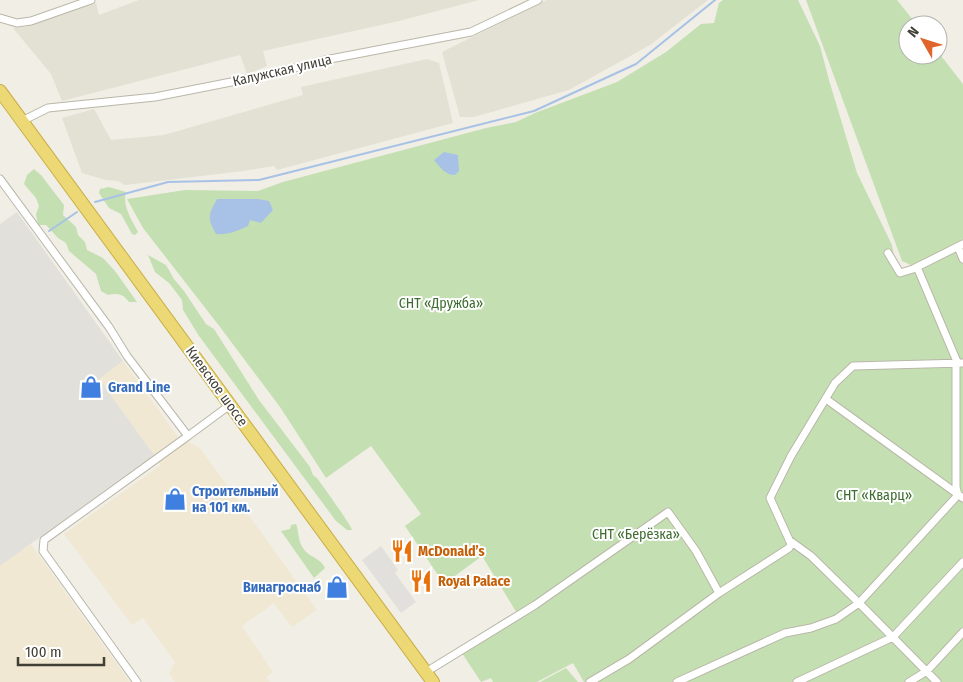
<svg xmlns="http://www.w3.org/2000/svg" width="963" height="682" font-family="'Fira Sans Condensed',sans-serif">
<style>
.residential{fill:#e3e1d3}
.commercial{fill:#f0e8d2}
.industrial{fill:#e2e0da}
.green{fill:#c4e0b2}
.parking{fill:#e1e0dc}
.water{fill:#a7c2e6}
.lines{fill:none;stroke-linecap:round;stroke-linejoin:round}
.stream{stroke:#a7c2e6;stroke-width:2}
.street-casing{stroke:#bab7a9;stroke-width:9}
.highway-casing{stroke:#c9ae46;stroke-width:14}
.street{stroke:#fff;stroke-width:7}
.highway{stroke:#ecd874;stroke-width:12}
.labels{text-anchor:middle;stroke-width:4;stroke-linejoin:round;paint-order:stroke}
.street-label{font-size:14px;fill:#413f35;stroke:#fff}
.park-label{font-size:14px;fill:#3d6b30;stroke:#fff}
.shop-label{font-size:14px;font-weight:bold;fill:#366cbe;stroke:#fff;text-anchor:start}
.food-label{font-size:14px;font-weight:bold;fill:#c56008;stroke:#fff;text-anchor:start}
</style>
<rect width="100%" height="100%" fill="#f0eee5"/>
<path class="residential" d="M139,0H479L399,21L263,51L267,66L247,74L240,55L62,101L51,74L13,28L25,27L96,3L99,15Z
M547,0H708L650,45L569,90L474,117H460L442,52Z
M427,59L439,63L453,123L277,170L274,166L243,171L125,185L118,181L106,180L82,173L62,118L94,109L111,140L164,135L303,95L301,87Z"/>
<path class="commercial" d="M123,361L178,437L200,448L317,610L292,627L274,603L242,626L273,672L266,677L270,682H175L169,673L175,662L143,618L132,625L64,534L161,465L99,379Z
M31,544L81,614L130,682H0V566Z"/>
<path class="industrial" d="M17,212L123,361L99,379L154,455L0,566V224Z"/>
<path class="green" d="M723,0H798L820,46L829,80L857,173L892,245L897,271L912,268L963,241V682H584L573,663L537,682H493L491,678L481,682L462,653L520,618L482,556L444,584L405,526L421,514L371,446L326,478L280,407L220,327L143,228L127,199L185,190L258,191L283,182L486,128L516,122L535,113L617,82L666,52L701,24L714,23L719,3Z
M806,0H897L917,25H908V55H938V52L963,84V240L913,266L902,261Z
M34,169L41,175L64,205L63,215L76,227L78,235L85,242L87,250L103,258L115,271L137,302H129C123,294 118,293 108,295L101,291L96,274L69,251L66,243L58,238L46,225H38L36,214L39,206L36,198L24,184L27,175Z
M109,187L126,192C122,206 132,220 138,232L135,235L132,234L121,214L109,208L99,193L100,189Z
M148,255L166,265L174,279L184,291L206,324L214,329L259,400L310,467L313,475L317,478C323,486 351,525 352,530H347L336,521L199,336L183,310L182,300L169,283L155,272Z
M296,524C299,532 298,541 303,548C308,557 320,557 325,568L314,578L281,531L290,529L291,525Z
M566,668L578,682H540Z"/>
<path class="parking" d="M381,546L398,570L395,573L416,602L401,613L362,560Z"/>
<path class="water" d="M444,152L458,155L459,171L455,175C445,175 440,167 434,160Z
M217,199H258L269,201L273,210L261,223L250,220L248,226C237,231 228,235 216,234C207,218 208,215 217,199Z"/>
<g class="lines">
<path class="stream" d="M95,202L168,182L259,180L534,111L636,64L715,0
M49,231L77,212"/>
<defs>
<path id="street" d="M0,18L17,23L31,21L91,0
M22,121L48,108L155,97L272,74L325,60L471,32L538,0
M0,179L109,327L127,356L188,436L230,405
M958,247L963,259
M888,253L900,273L913,269L963,244
M917,267L958,364
M826,399L963,498
M426,672L535,605L668,512L696,551L719,593L789,548L791,544L770,498L791,456L835,383L853,366L963,363
M137,682L43,551L44,540L188,436
M590,682L629,659L719,593
M677,682L785,633L811,628L836,619L859,603L811,556L789,540
M797,682L893,637L963,562
M909,682L927,671L963,632
M937,682L859,603L958,495L956,487V364"/>
<path id="highway" d="M0,91L433,682"/>
</defs>
<use href="#street" class="street-casing"/>
<use href="#highway" class="highway-casing"/>
<use href="#street" class="street"/>
<use href="#highway" class="highway"/>
</g>
<defs>
<symbol id="shop-bare" viewBox="-9 -9 18 18"><path d="M-5-2.5h2.3a2.7 3.5 0 0 1 5.4 0H5L5.5 6h-11ZM-1.5-2.5h3a1.5 2.3 0 0 0-3 0Z" fill="#3f7fe0" stroke="#fff" stroke-width="2.5" paint-order="stroke"/></symbol>
<symbol id="restaurant-bare" viewBox="-9 -9 18 18"><path d="M-5-6h1v4h1v-4h1v4h1v-4h1v5L-1.5 .5V6h-2V.5L-5-1ZM5-6V6H3V1.5H1.5Q1.5-4 5-6Z" fill="#e8710a" stroke="#fff" stroke-width="2.5" paint-order="stroke"/></symbol>
</defs>
<g fill-rule="evenodd">
<use href="#shop-bare" x="75" y="371" width="32" height="32"/>
<use href="#shop-bare" x="159" y="483" width="32" height="32"/>
<use href="#restaurant-bare" x="386" y="535" width="32" height="32"/>
<use href="#restaurant-bare" x="405" y="565" width="32" height="32"/>
<use href="#shop-bare" x="321" y="571" width="32" height="32"/>
</g>
<g class="labels">
<g class="street-label">
<text transform="translate(282 70) rotate(-13)" y="5">Калужская улица</text>
<text transform="translate(217 386) rotate(54)" y="5">Киевское шоссе</text>
</g>
<g class="park-label">
<text x="441" y="308">СНТ «Дружба»</text>
<text x="874" y="500">СНТ «Кварц»</text>
<text x="636" y="539">СНТ «Берёзка»</text>
</g>
<g class="shop-label">
<text x="108" y="392">Grand Line</text>
<text x="192" y="496">Строительный<tspan x="192" dy="16">на 101 км.</tspan></text>
<text x="321" y="592" text-anchor="end">Винагроснаб</text>
</g>
<g class="food-label">
<text x="418" y="556">McDonald’s</text>
<text x="438" y="586">Royal Palace</text>
</g>
</g>
<g transform="translate(923 40) rotate(309)"><circle r="24" fill="#ffffff" stroke="#b3b2ae"/>
<path d="M0-4L9 19L0 12L-9 19Z" fill="#df652c"/>
<text y="-8" font-size="14" font-weight="bold" text-anchor="middle" fill="#413f35">N</text>
</g>
<path d="M18 657v8h86v-8" fill="none" stroke="#413f35" stroke-width="2.5"/>
<text x="25" y="657" font-size="15" fill="#413f35" stroke="#ffffff" stroke-width="4" paint-order="stroke">100 m</text>
</svg>
